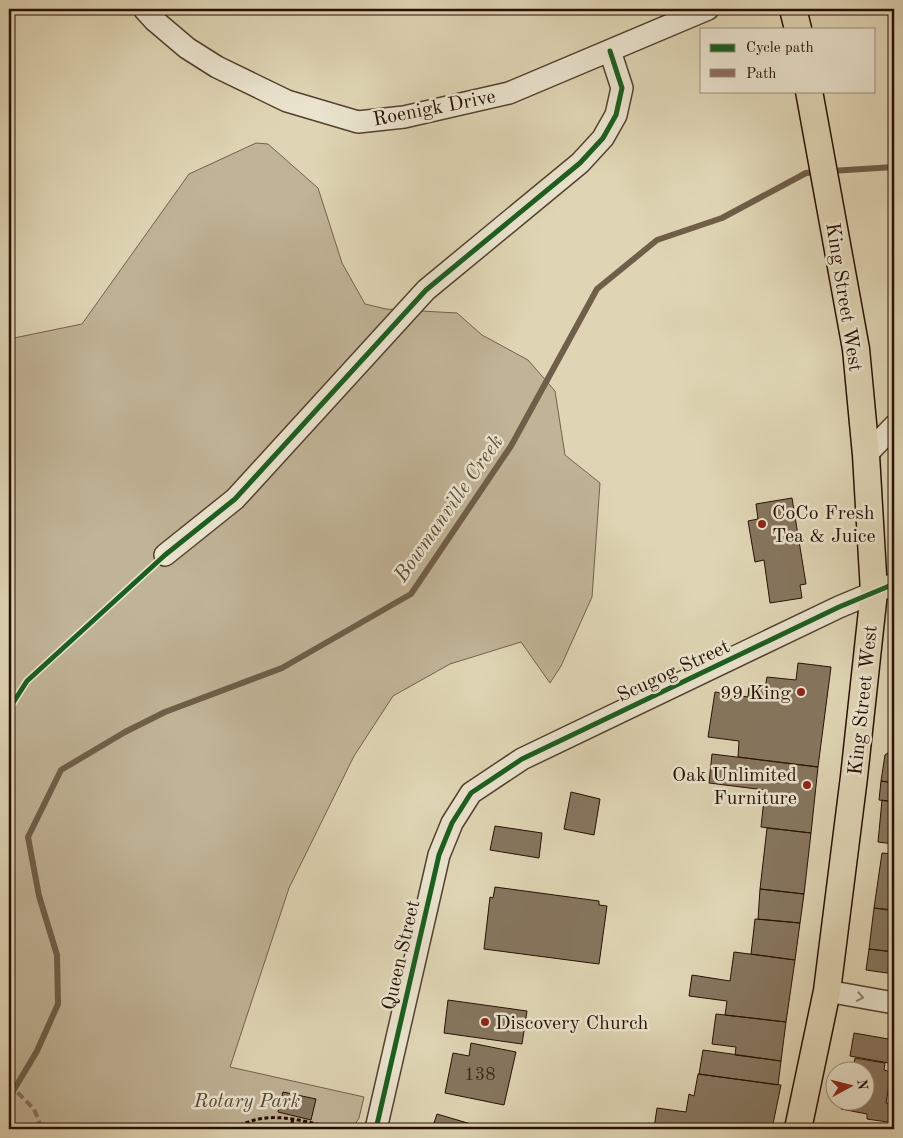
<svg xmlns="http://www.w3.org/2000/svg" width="903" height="1138" font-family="'Old Standard TT',serif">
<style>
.green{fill:#c0b396;stroke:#73614c}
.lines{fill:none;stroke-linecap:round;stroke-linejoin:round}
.stream{stroke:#6f5e48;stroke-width:6}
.building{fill:#86765f;stroke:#260f02}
.minor-casing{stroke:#54402e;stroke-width:24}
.major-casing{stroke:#260f02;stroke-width:29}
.path{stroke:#260f02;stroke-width:3;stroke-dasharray:4 2.5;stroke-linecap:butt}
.minor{stroke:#eae4ce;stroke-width:21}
.major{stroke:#dfd5b4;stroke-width:26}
.quiet{stroke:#8d6e63;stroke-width:4;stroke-dasharray:8 4;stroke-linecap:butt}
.cycleway-casing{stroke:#eae4ce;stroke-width:8}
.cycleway{stroke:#1b5e20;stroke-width:5}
.oneway{stroke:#928472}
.poi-dot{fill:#8f2418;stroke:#eae4ce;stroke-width:2}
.labels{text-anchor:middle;stroke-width:5;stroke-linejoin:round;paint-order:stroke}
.number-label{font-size:18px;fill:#3e2919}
.street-label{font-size:20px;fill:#260f02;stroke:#eae4ce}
.poi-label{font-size:20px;fill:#260f02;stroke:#eae4ce;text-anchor:start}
.park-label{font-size:20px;font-style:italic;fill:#5c4836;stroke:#eae4ce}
.water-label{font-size:21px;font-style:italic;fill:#5d4a37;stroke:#eae4ce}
</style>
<rect width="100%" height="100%" fill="#dfd5b4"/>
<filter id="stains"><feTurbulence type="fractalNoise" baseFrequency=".004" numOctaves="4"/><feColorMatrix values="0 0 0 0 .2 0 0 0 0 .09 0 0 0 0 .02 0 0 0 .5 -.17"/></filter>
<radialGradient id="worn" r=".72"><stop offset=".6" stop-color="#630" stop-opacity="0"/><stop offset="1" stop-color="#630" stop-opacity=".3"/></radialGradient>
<path class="green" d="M256,143L268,144L318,188L342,263L365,304L386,309L457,313L482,335L528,360L555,391L565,455L600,483L592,597L561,666L550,683L521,642L450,664L393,696L354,756L289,888L230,1067L364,1097L359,1118L352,1129H9V339L82,324L189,174Z"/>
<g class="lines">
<path class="stream" d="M831,171L894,167
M9,1098L37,1051L58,1004L57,955L39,896L28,837L61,770L125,732L165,712L282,668L411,594L511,446L597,289L657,240L722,218L806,173L818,172"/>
</g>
<path class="building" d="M792,498L806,584L800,585L802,598L770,603L764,560L755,562L748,521L758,519L756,504Z
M798,663L831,667L818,767L738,757L739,741L708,737L715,692L748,697L749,686L765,688L767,677L796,680Z
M889,752L894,753V783L881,781L885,755Z
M712,754L818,767L811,833L761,827L765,790L709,783Z
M881,781L894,783V802L879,800Z
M571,792L600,799L594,835L564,829Z
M882,800L894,802V844L878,842Z
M495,826L542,833L539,858L490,850Z
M767,828L811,833L804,894L760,889Z
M882,853L894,854V910L874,908Z
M495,887L599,901V905L607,906L599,964L484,949L490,897L493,898Z
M760,889L804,894L800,923L758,919Z
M874,908L894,911V952L869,949Z
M755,919L800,923L795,960L751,954Z
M869,949L894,952V974L866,970Z
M734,952L795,960L786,1022L725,1015L727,1001L689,996L692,975L730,981Z
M448,1000L527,1011L522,1044L444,1033Z
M716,1014L786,1022L781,1061L735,1055L736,1047L712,1044Z
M854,1033L894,1040V1064L850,1056Z
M471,1043L516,1052L504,1105L445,1093L453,1053L469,1056Z
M703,1050L781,1061L778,1085L699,1074Z
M855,1058L885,1063L884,1070L891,1072L886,1103L894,1104V1123L867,1119V1114L841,1109L842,1100H866V1070H847V1067L853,1069Z
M698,1074L781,1085L772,1129H666L654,1128L657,1108L686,1112L689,1094L694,1096Z
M283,1092L316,1099L311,1120L278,1112Z
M437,1114L488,1129H432Z"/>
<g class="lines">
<defs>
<path id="minor" d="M144,9L154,20L187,48L217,67L287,101L358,122L404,117L509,93L708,9
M866,455L894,426
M165,555L235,499L426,290L580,163L603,138L616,115L622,88L610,51
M827,991L894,1003
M376,1129L439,855L452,823L471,793L522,759L839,607L894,584"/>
<path id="major" d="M793,9L798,29
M798,1129L827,991L854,777L874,592L866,455L856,349L809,91"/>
</defs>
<use href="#minor" class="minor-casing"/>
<use href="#major" class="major-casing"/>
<path class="path" d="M234,1129C267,1108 302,1121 338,1129
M290,1129L293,1119"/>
<use href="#minor" class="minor"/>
<use href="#major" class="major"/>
<path class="quiet" d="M9,1084L34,1109L42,1129"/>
<defs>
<path id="cycleway" d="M9,709L27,681L165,555L235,499L426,290L580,163L603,138L616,115L622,88L610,51
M376,1129L439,855L452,823L471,793L522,759L839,607L894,584"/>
</defs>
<use href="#cycleway" class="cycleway-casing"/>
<use href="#cycleway" class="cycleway"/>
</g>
<defs><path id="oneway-chevron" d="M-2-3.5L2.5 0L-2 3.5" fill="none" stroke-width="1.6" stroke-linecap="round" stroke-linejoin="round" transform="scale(1.25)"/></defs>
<use class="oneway" href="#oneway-chevron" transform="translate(860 997) rotate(10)"/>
<g class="poi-dot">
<circle cx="762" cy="524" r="5"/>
<circle cx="801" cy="692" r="5"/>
<circle cx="807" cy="785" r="5"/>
<circle cx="485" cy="1022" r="5"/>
</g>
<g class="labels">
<g class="number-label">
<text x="480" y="1080">138</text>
</g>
<g class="street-label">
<text transform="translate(434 107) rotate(-11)" y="7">Roenigk Drive</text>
<text transform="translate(845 297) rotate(81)" y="7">King Street West</text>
<text transform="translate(673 670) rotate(-25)" y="7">Scugog Street</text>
<text transform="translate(862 700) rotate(-84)" y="7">King Street West</text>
<text transform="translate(400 955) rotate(-77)" y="7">Queen Street</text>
</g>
<g class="poi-label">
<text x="772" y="519">CoCo Fresh<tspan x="772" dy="23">Tea &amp; Juice</tspan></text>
<text x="791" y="699" text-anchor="end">99 King</text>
<text x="797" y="781" text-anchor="end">Oak Unlimited<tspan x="797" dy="23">Furniture</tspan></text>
<text x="495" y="1029">Discovery Church</text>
</g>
<g class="park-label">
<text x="247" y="1107">Rotary Park</text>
</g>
<g class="water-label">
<text transform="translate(448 508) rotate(-55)" y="7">Bowmanville Creek</text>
</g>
</g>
<rect width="903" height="1138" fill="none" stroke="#dfd5b4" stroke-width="30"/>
<rect x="10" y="10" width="883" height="1118" fill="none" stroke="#260f02" stroke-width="2.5"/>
<rect x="15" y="15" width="873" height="1108" fill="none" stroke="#260f02"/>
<rect x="700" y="28" width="175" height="65" fill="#eae4ce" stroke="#9c8f7c"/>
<rect x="710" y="44" width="25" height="8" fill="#1b5e20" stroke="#9c8f7c"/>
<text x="746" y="52" font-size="15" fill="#260f02">Cycle path</text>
<rect x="710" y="69" width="25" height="8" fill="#8d6e63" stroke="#9c8f7c"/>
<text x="746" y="78" font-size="15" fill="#260f02">Path</text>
<g transform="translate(850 1086) rotate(83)"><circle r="24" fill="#eae4ce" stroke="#9c8f7c"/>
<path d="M0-4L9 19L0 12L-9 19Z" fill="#8f2418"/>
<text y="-8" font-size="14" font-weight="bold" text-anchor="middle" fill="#260f02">N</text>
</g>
<rect width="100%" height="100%" filter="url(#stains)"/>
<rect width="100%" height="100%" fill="url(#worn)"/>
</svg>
